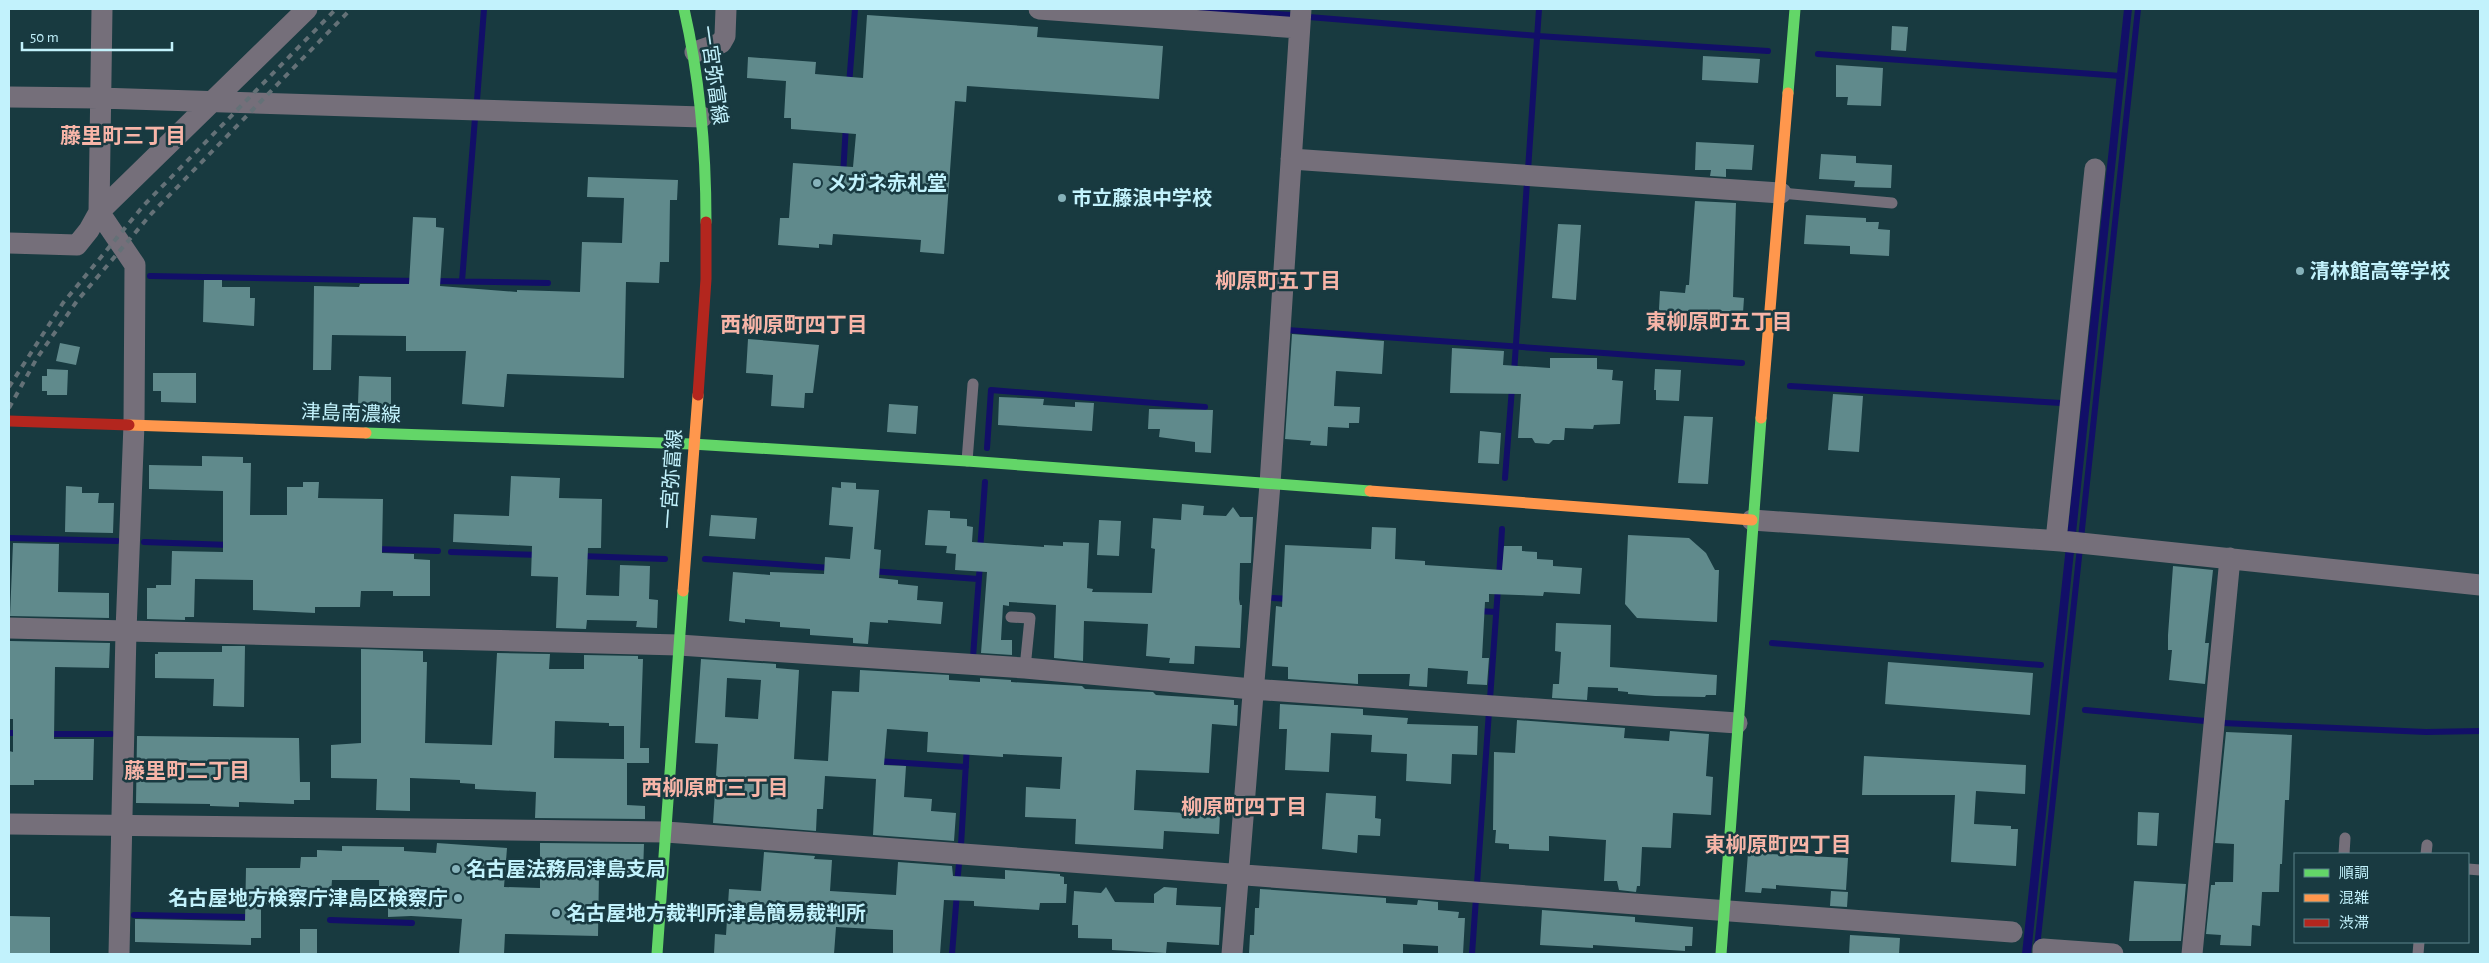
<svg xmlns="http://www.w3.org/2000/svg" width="2489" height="963" font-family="'Alegreya Sans','Noto Sans JP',sans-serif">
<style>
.water{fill:#120f68}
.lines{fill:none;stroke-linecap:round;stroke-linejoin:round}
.stream{stroke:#120f68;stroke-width:6}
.building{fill:#608a8c;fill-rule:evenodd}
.lane{stroke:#756f7a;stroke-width:11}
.street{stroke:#756f7a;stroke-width:21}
.fast{stroke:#63d668;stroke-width:11}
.slow{stroke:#ff974d;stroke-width:11}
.jam{stroke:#b3261e;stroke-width:11}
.rail{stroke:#647177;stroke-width:4;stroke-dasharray:6 6;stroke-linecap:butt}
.poi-dot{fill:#86b2ba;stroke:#193a41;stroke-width:2}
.labels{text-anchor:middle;stroke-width:5;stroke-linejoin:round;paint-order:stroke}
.street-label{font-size:20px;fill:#c2f2fc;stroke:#193a41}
.poi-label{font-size:20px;font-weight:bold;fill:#c2f2fc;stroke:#193a41;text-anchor:start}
.neighbourhood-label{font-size:21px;font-weight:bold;fill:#f7b5a8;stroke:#193a41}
</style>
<rect width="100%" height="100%" fill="#183a40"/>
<path class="water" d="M2124,9H2132L2031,954H2022Z"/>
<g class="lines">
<path class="stream" d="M1202,9L1291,15
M1309,17L1538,36L1768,51
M1818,54L2121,76
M849,85L855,9
M477,100L484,9
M1528,170L1539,9
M843,175L846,125
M150,276L416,281
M434,281L548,283
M462,281L475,118
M1287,330L1742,363
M1514,373L1527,182
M1790,386L2061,403
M987,448L991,390L1205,407
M1505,478L1512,388
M9,538L117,541
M144,542L230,545
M375,549L438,551
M980,551L985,482
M451,552L540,555
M580,556L665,559
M705,559L831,568
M871,571L978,579
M1499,578L1502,529
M1273,598L1290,599
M1477,611L1496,612
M1772,643L2041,665
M973,657L980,564
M1490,699L1498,588
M2085,710L2205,721
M2223,723L2426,732L2480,731
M9,733H20
M48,734H111
M877,761L966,767
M961,845L967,746
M957,883L959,864
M1477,884L1489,711
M134,915L244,917
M330,920L412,923
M2037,947L2138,9
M952,954L957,893
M1472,954L1476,898"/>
</g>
<path class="building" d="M867,15L1038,27L1037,37L1163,46L1159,99L967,86L966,102L955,101L944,254L920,252L921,240L833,234L832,245L819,244V248L778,245L780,218H789L793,163L853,167L856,134L791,129V118H784L786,81L747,78L748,57L816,62L815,74L863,78Z
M1892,26L1908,27L1906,51L1891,50Z
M1703,56L1760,59L1758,83L1702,80Z
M1836,65L1883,68L1881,106L1847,105L1848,97H1836Z
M1696,142L1754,145L1752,170L1726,169V177L1710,176L1711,170H1695Z
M1821,154L1856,156V163L1892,165L1891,188L1854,187L1855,181L1819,179Z
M588,177L678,180L677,200H670L669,262H660L659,283L626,282L624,378L507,374L504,407L462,404L466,351H406V336L332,335L331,370H313L314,286L359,287L360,284H409L413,217L436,218V227L444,228L440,286L517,292V290L580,292L582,242L622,243L624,198L587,197Z
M1695,201L1736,203L1733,297L1744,298L1743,313L1708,312L1707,320L1701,319V329L1658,327L1660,291L1685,293L1686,285H1689Z
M1806,215L1866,218V222H1879L1878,229L1890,230L1889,256L1850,254V246L1804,244Z
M1558,224L1581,225L1576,300L1552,298Z
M204,280H222V287H250V298H255L254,326L203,322Z
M1292,334L1384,341L1382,374L1336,371L1334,406L1360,407L1359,423H1349V428L1328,427L1327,446L1310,445L1311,441L1285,439Z
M748,339L819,345L813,393H805L804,408L771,406L773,375L746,373Z
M60,343L80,347L76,365L56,361Z
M1452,348L1504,351L1503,365L1550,368V358H1597V369L1613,370L1612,380L1623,381L1620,424L1594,425L1593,429L1565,428L1564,440H1553L1549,444L1535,443L1532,438H1518L1521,394L1450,393Z
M47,369L68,370L67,395H47V391H42V376H47Z
M1655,369L1681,370L1679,401L1656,400V390H1654Z
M153,373H196V403L161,402V391H153Z
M359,376L391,377V405L358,404Z
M1833,394L1863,396L1859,452L1828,450Z
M999,397L1044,399L1043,405L1075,407V402L1094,403L1092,431L998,425Z
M889,404L918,406L916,434L887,432Z
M1149,409L1213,410L1211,453L1195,452V442L1159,437L1160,429H1148Z
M1684,416L1713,417L1708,484L1678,483Z
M1480,431L1501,433L1499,464L1478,463Z
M202,456L243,457V463H251L250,515H287V487H303V482H319L318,498L383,499L382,553L414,554V559L430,560V596H393V591H361L360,607H315V613L253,610V580L195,579L194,617H185V620L147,619V588H156V585H171L172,551L223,552V491L149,489V465L202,466Z
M511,476L560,478L559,498L602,499L601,548H588L586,595L619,596L620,565L650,566L649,599L658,600L657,628L636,627L637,621L587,620L586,629L556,628L558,577L531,576L532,546L453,542L454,514L509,516Z
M841,482L856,483V489L879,490L874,549L881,550L879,578L898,580V584L918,586L917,600L943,602L941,624L888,620V623L870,622L868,644L853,643V638L810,635V629L780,627V622L745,619V623L729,621L733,572L770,575V572L824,574L825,557L850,559L853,527L829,525L832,487L841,488Z
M66,486L82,487V493H99L98,503H114L113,533L65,532Z
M1182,504L1204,506L1203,515L1226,516L1233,507L1240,517H1253L1251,563H1240L1239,599L1240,605H1242L1240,648L1195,646L1194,664L1169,663L1170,658L1146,656L1148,624L1084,621L1083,661L1054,658L1056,605L1009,602V606L1003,605L1001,640H1012V655L981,653L987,572L955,570L956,554L946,553L947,546L925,545L928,510L950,511V518L967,519V526L973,527L972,542L1044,547V545L1063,546V542L1089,543L1087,588L1093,589L1092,592L1152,593L1155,549L1151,548L1153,518L1181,520Z
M711,515L757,518L755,539L709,536Z
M1099,520L1121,521L1119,556L1097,555Z
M1372,527L1396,528L1395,559L1425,561V565L1502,570L1504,546H1522V551L1537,552V559L1553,560V566L1582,568L1580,594L1544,592L1543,596L1489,594V602H1485L1482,658H1489L1487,685L1467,684L1468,671L1428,668L1427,687L1409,686L1410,674H1358V684L1288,679V667L1272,666L1276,606L1282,607L1285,545L1371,549Z
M1628,535L1689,538L1706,553L1715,570H1719L1717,622L1637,618L1625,604Z
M13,543L59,544L58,592L109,593V618L10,616Z
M2173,566L2213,570L2205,643H2209L2205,684L2169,680L2172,650H2168V635Z
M1556,623L1611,625L1610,667L1717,675L1716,695H1706L1705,697L1655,696L1628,694V692L1618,691V688L1588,687L1587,700L1552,698L1553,684H1559L1561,652L1555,651Z
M10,641L110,643L109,668L55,667L54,739H94L93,780H34V785H9V751L13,752V719H9Z
M222,646H245L244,707L213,706L214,679L155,678V654H158V652H222Z
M361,649L423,651V662H427L425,743L492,745L497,653L550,654L549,669H584V655L638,656V659H643L640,748H649V763H627V805L645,806V819L535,818L536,792L475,789V784L460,783V780L410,778V811L376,810L377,779L331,778V745L361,743ZM555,721L609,723V726H624V759L554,758Z
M701,659L776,664V668L799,670L794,759L828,761L832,691L859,692L860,670L949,675V680L980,682V678L1011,680V682L1082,686L1085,689L1153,692L1156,695L1234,700V705H1238L1237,726L1212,724L1209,773L1136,770L1134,810L1220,815L1219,834L1164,831L1163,849L1075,844L1076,819L1025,817L1026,787L1060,789L1062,757L1003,754V757L927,752L928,732L887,729L884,765L906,766L904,797L932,799L931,811L956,813L954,841L873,835L876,779L825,776L823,809H817L816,831L713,823L718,744L695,743ZM727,678L761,680L758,719L725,717Z
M1888,662L2033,673L2030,715L1885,704Z
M1280,704L1363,709V715L1408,718L1407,724L1478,726L1477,755L1452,754L1451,784L1406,781L1407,754L1371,752L1372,735L1331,733L1329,772L1285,770L1287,729H1279Z
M1517,720L1625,728L1624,738L1669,741L1670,731L1709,734L1706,776L1713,777L1711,815L1673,813L1671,848L1642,847L1640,886H1637L1636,892L1619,890L1617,881H1604L1606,840L1549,836V851L1509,849V844L1495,843L1496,830H1493L1494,752L1515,753Z
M2226,732L2292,735L2289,800H2285L2282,864H2280L2279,892H2262L2260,926L2252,925L2251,946L2220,945L2221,935L2206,934L2211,885H2215V882H2233L2234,844L2215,843Z
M137,736L299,738L300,782H310V800H294V804L239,802V807L210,806V804L136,803Z
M1864,756L2026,765L2025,794L1976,791L1974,824L2011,826V829H2018L2016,866L1951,862L1955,795H1862Z
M1326,793L1376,796L1375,818L1381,819L1380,836L1358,835L1357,853L1322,849Z
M2138,812L2159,813L2157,846L2137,845Z
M437,843L507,848L504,887L540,888V843L644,844L643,873H599L598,936L505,934L504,954H459L462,919L411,916L388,917V886H379V880H332L331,893H309V905L261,904V938H251V945L135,942V919L245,921L246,868H300L301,857H317V850L342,851V846L404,847V851L436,853Z
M764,852L815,856L814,859L832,860L830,891L896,895L898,862L952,866L953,876L1005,879V870L1060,874V876L1064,877V884H1067L1066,903H1040L1039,910L974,906V901L944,900L940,954H893V930L836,927L834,954H714L715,934L726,935L729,889L761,891Z
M1748,853L1848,858L1846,890L1776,885V889L1762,888L1761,893L1745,892Z
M2134,881L2186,884L2181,941H2129Z
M1106,887L1115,902L1154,903V894L1164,887L1177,888L1176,905L1221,907L1219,945L1167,942L1166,953L1112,950V939L1078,938V925H1072L1074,891L1101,893Z
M1260,889L1386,898V903L1417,905L1418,900L1438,902V910L1459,912L1458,918H1465L1463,954H1438V946L1403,944V954H1249L1250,935H1254L1255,908H1259Z
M1831,891L1848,892L1847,907L1830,906Z
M1542,910L1635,917V922L1693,927L1692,946H1685V951L1593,945V948L1540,945Z
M9,916L50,917V954H9Z
M300,929H317V954H300Z
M1850,935L1900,938L1899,954H1849Z"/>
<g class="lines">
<path class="lane" d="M1781,193L1892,203
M967,461L973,384
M1011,617L1030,618L1025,668
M2344,854L2345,838
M2426,854L2427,845
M2468,869L2480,870
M2418,954L2419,942"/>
<path class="street" d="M102,9L99,212L135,265L134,424L126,631L119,954
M1039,9L1299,28
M695,52L721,43L725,36L726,9
M9,97L99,98L702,117
M1291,159L1781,193
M9,243L77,245L89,230L99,212L307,9
M1752,520L2061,541L2480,585
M2056,540L2095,169
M9,628L679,645L1025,668L1252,689L1737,723
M9,824L666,832L2012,932
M1232,954L1270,484L1301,9
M2043,954V949L2113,954
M2192,954L2230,558"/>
<path class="fast" d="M684,9C700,79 706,150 706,222
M1788,93L1795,9
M366,433L692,444
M692,444L967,461L1370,491
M657,954L683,591
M1721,954L1761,418"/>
<path class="slow" d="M1761,418L1788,93
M129,425L366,433
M1370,491L1752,520
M683,591L698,395"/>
<path class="jam" d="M698,395L706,279V222
M9,421L129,425"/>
<path class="rail" d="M9,387L63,303L144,205L336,9
M9,408L37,358L77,301L152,213L351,9"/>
</g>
<g class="poi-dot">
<circle cx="817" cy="183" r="5"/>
<circle cx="1062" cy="198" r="5"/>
<circle cx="2300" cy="271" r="5"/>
<circle cx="456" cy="869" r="5"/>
<circle cx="458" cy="898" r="5"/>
<circle cx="556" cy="913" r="5"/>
</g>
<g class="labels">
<g class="street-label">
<text transform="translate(714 75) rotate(82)" y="7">一宮弥富線</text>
<text transform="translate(351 413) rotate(2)" y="7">津島南濃線</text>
<text transform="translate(671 479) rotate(-86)" y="7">一宮弥富線</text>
</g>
<g class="poi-label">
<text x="827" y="190">メガネ赤札堂</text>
<text x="1072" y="205">市立藤浪中学校</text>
<text x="2310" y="278">清林館高等学校</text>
<text x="466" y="876">名古屋法務局津島支局</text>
<text x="448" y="905" text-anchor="end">名古屋地方検察庁津島区検察庁</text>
<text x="566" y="920">名古屋地方裁判所津島簡易裁判所</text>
</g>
<g class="neighbourhood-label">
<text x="123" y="143">藤里町三丁目</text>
<text x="1278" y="288">柳原町五丁目</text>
<text x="1719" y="329">東柳原町五丁目</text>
<text x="794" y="332">西柳原町四丁目</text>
<text x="187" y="778">藤里町二丁目</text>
<text x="715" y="795">西柳原町三丁目</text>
<text x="1244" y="814">柳原町四丁目</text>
<text x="1778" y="852">東柳原町四丁目</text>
</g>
</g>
<rect width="2489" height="963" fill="none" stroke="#c2f2fc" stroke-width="20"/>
<rect x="2294" y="853" width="175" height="90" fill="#193a41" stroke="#5d848c"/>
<rect x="2304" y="869" width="25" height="8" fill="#63d668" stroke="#5d848c"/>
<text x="2339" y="878" font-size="15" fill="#c2f2fc">順調</text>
<rect x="2304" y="894" width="25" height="8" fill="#ff974d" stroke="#5d848c"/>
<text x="2339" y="903" font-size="15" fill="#c2f2fc">混雑</text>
<rect x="2304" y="919" width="25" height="8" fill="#b3261e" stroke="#5d848c"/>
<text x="2339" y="928" font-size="15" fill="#c2f2fc">渋滞</text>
<path d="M22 42v8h150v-8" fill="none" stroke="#c2f2fc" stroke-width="2.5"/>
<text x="30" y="42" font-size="15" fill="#c2f2fc" stroke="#193a41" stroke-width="4" paint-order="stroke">50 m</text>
</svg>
